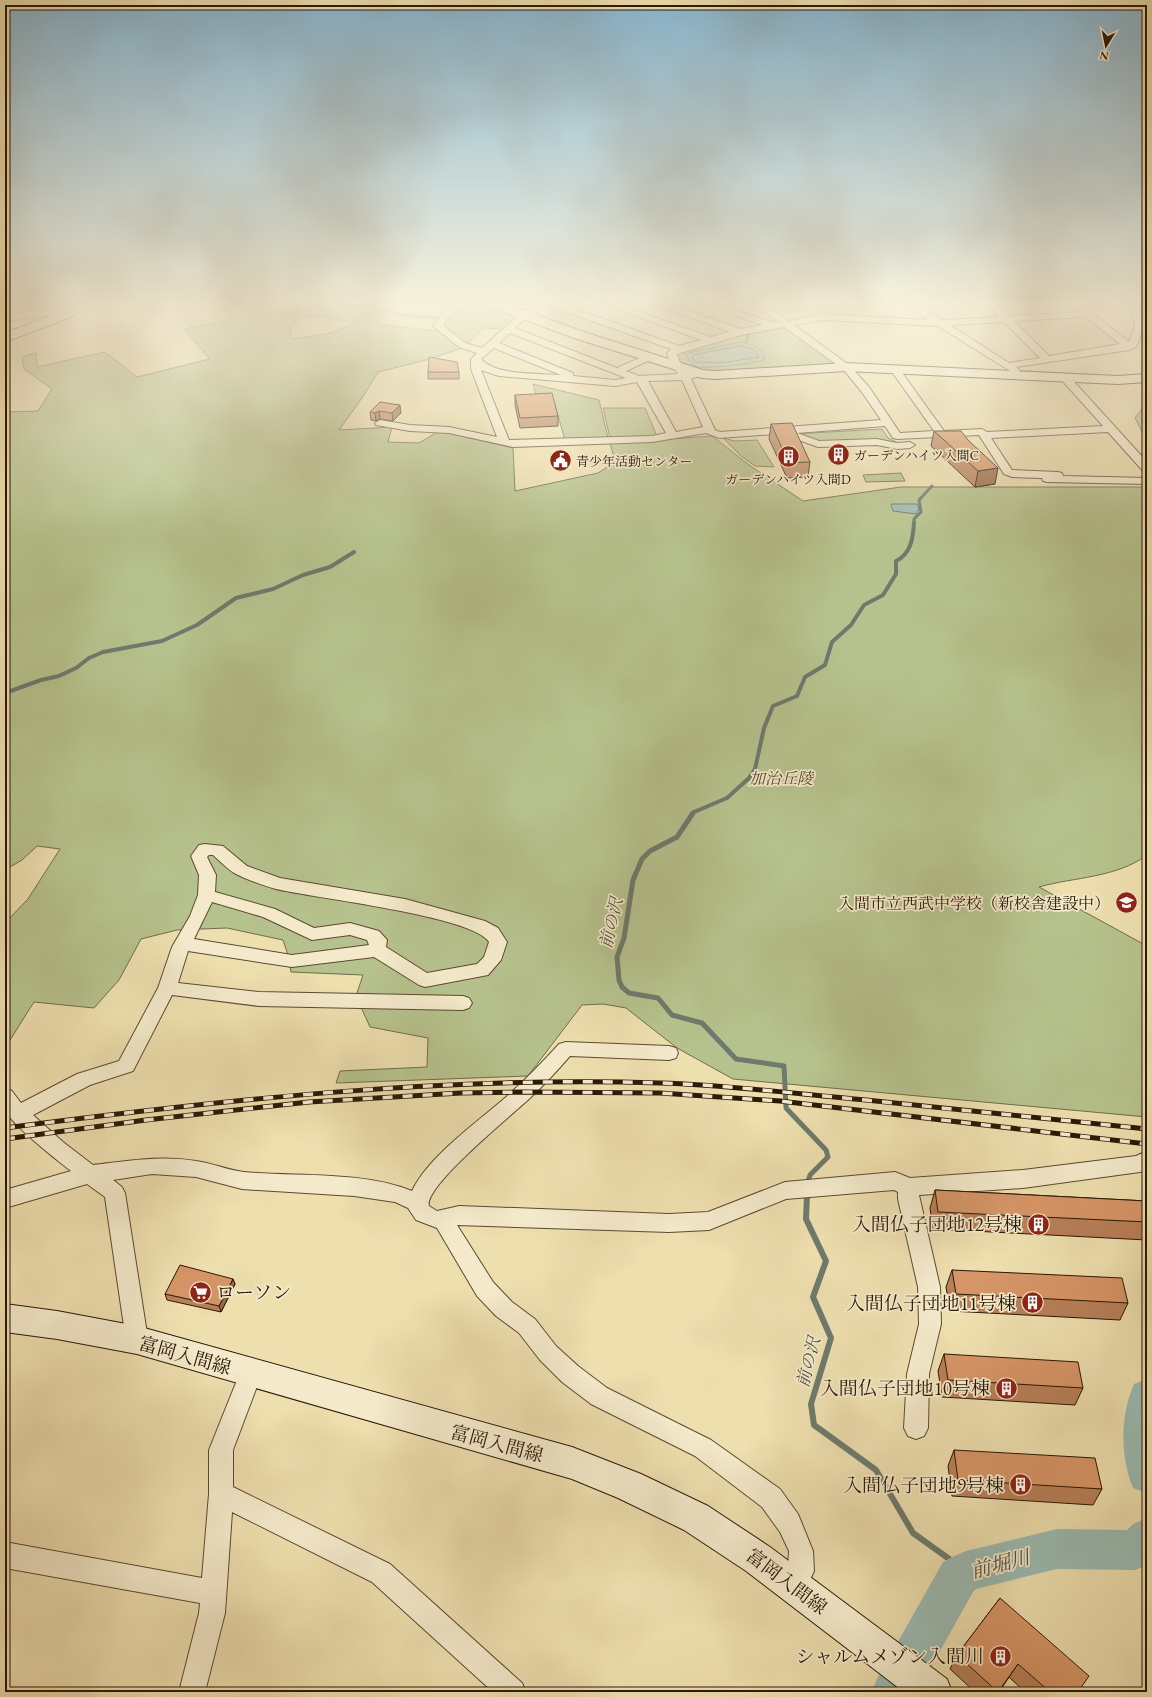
<svg xmlns="http://www.w3.org/2000/svg" width="1152" height="1697" font-family="'EB Garamond','Noto Serif JP',serif">
<style>
.green{fill:#b6c28d;stroke:#706d4a;fill-rule:evenodd}
.water{fill:#9bbbb2;stroke:#6e7a6d}
.lines{fill:none;stroke-linecap:round;stroke-linejoin:round}
.shore{stroke:#636a5c;stroke-width:1}
.stream-far3{stroke:#6e7a6d;stroke-width:3}
.stream-far2{stroke:#6e7a6d;stroke-width:4}
.stream-far1{stroke:#6e7a6d;stroke-width:5}
.stream{stroke:#6e7a6d;stroke-width:6}
.river{fill:#9bbbb2;fill-rule:evenodd}
.street-casing{stroke:#5c4a30;stroke-width:2}
.secondary-casing{stroke:#2b1806;stroke-width:2}
.street{fill:#f4eacb;fill-rule:evenodd}
.secondary{fill:#f4eacb;fill-rule:evenodd}
.rail-casing{stroke:#2b1806;stroke-width:5}
.rail{stroke:#f4eacb;stroke-width:3.5;stroke-dasharray:10;stroke-linecap:butt}
.wall{fill:#b88059;stroke:#2b1806}
.shaded-wall{fill:#966848;stroke:#2b1806}
.building{fill:#d69567;stroke:#2b1806}
.labels{text-anchor:middle;stroke-width:3.5;stroke-linejoin:round;paint-order:stroke}
.far-poi-label{font-size:13px;fill:#2b1806;stroke:#f4eacb;text-anchor:start}
.park-label{font-size:16px;font-style:italic;fill:#554b2e;stroke:#f4eacb}
.poi-label{font-size:16px;fill:#2b1806;stroke:#f4eacb;text-anchor:end}
.water-label{font-size:17px;font-style:italic;fill:#525142;stroke:#f4eacb}
.near-poi-label{font-size:19px;fill:#2b1806;stroke:#f4eacb;text-anchor:end}
.near-street-label{font-size:19px;fill:#2b1806;stroke:#f4eacb}
.near-water-label{font-size:20px;font-style:italic;fill:#525142;stroke:#f4eacb}
</style>
<rect width="100%" height="100%" fill="#eedfaf"/>
<filter id="stains"><feTurbulence type="fractalNoise" baseFrequency=".005" numOctaves="4"/><feColorMatrix values="0 0 0 0 .2 0 0 0 0 .09 0 0 0 0 .02 0 0 0 .5 -.17"/></filter>
<radialGradient id="worn" r=".72"><stop offset=".6" stop-color="#630" stop-opacity="0"/><stop offset="1" stop-color="#630" stop-opacity=".3"/></radialGradient>
<path class="green" d="M234,302L273,304L276,308L298,307L308,303L333,305L337,302L389,308L377,324L445,332L462,348L430,359L378,372L362,398L339,430L392,427L388,442L419,443L439,431L513,448L515,491L598,473L615,462L610,443L712,436L749,465L803,501L901,487H1144L1147,490V855C1116,878 1074,877 1039,887L1147,946V1117L733,1079L677,1048L626,1008L603,1004L582,1005L528,1076L336,1083L340,1071L427,1067L428,1038L370,1027L356,996L363,975L291,972L288,955L283,940L227,928L177,930L141,939L119,980L94,1008L34,1002L5,1048V923L28,899L60,849L37,846L22,860L5,870V412L38,411L52,389L24,369L22,357L36,353L37,367L105,352L137,377L210,359L184,329L219,322L233,316L221,308ZM319,316L356,323L331,333L292,339L290,329L300,317Z
M469,302H481L519,315L504,329L484,328L466,345L440,326L445,317Z
M784,326L836,362L833,366L716,373L681,365L676,355V353L725,337Z
M533,384L599,400L608,438L565,440L554,402H538Z
M1147,402V441L1135,418Z
M603,408H645L657,436L610,438Z
M882,429L888,438L898,443L818,444L795,434Z
M723,438L735,441L757,440L774,467L755,466L741,456Z
M901,473L905,481L866,482L863,475Z"/>
<path class="water" d="M740,342C751,343 762,347 765,359C757,364 702,370 694,366C691,364 688,359 686,356L688,353Z
M891,504H917L919,509L916,514L893,511Z"/>
<g class="lines">
<path class="shore" d="M740,346L753,349L759,357L721,363L696,362L692,358L694,355Z"/>
<path class="stream-far3" d="M384,302L382,307L400,315L438,318
M450,302L459,303
M746,342L749,334
M914,524V519L921,512L919,500L932,486"/>
<path class="stream-far2" d="M5,693L41,680L59,676L76,668L89,658L103,652L162,641L197,625L236,598L273,589L303,575L330,567L354,552
M692,814L694,812L727,798L749,778L755,769L764,728L773,706L797,696L805,677L825,665L832,642L851,625L864,605L883,595L896,574V561C911,554 913,538 914,523"/>
<path class="stream-far1" d="M693,813L677,837L650,851L642,859L633,880L624,938L617,957L619,980L622,987L629,993L658,998L672,1015L702,1023L736,1059L784,1066L786,1108L826,1150L828,1157L810,1175L807,1185
M807,1196V1192"/>
<path class="stream" d="M807,1195L806,1219L826,1261L813,1297L831,1338L811,1404L814,1425L876,1470L913,1533L966,1571"/>
<path class="river" d="M1147,1379V1493L1133,1488C1120,1456 1120,1416 1134,1384Z
M1147,1518V1565L1135,1570L1057,1569L976,1589L973,1592L917,1692H871L878,1677L943,1562L952,1557L966,1551L1057,1529L1127,1530L1133,1524Z"/>
<defs>
<path id="street" d="M460,302H470L447,319L443,325L465,343L482,348L521,313L543,302H556L679,346L701,340L598,302H611L711,337L730,332L649,302H662L741,329L762,325L698,302H711L774,323L778,322L752,302H829L825,305L770,308L788,321L823,314L928,320L903,302H913L942,320L999,317L985,302H994L1008,316L1079,312L1068,302H1078L1129,342L1135,325L1129,302H1138L1145,325L1136,347L1129,350L1016,367L1020,371L1015,374L938,326L823,320L794,325L849,365L869,387L900,433L934,431L890,369L892,367H898L944,431L982,429L987,432L1103,426L1059,377L1064,374L1068,375L1147,462V472L1143,471L1108,432L991,438L1012,470L1058,472L1062,473L1063,476L1147,478V484L1047,482L1043,481L1042,478L1012,477L1004,474L979,435L897,439L893,438L885,426L797,433L819,441L877,439L897,443L910,442L915,445L910,448L897,449L877,445L818,447L790,437V433L719,438L706,433L652,442L513,447L449,433L410,431L376,425L375,423L380,420L410,425L449,427L497,437L471,369V359L477,353L459,347L433,326L441,315ZM549,306L671,349L667,353L670,363L678,374L639,376L626,371L650,360L652,358L650,356H644L617,368L515,328L527,317ZM1085,317L1120,344L1049,356L1014,321ZM1004,322L1040,358L1009,363L950,325ZM784,327L843,369L861,391L881,420L720,432L715,430L691,379L699,376L694,373H688L680,363L677,354L741,335ZM510,333L626,378L615,380L573,376V373L499,343ZM494,348L561,375C539,373 496,376 481,359ZM481,370L499,376L615,386L637,382L666,433L652,436L509,440ZM682,380L703,427L676,432L648,381Z
M67,306H77L82,309L77,312L5,321V315Z
M205,844L223,846L247,866L280,878L405,899L485,921L498,928L507,942L501,960L488,975L425,987L419,985L374,957L292,967L188,951L178,983L259,992L463,996L469,998L472,1003L469,1008L463,1010L259,1006L172,995L133,1071L90,1085L33,1115L63,1142L93,1165C128,1161 161,1155 196,1161C212,1163 227,1170 244,1172C296,1177 364,1171 412,1191C428,1157 476,1123 505,1098C524,1081 542,1063 559,1044L566,1042L669,1046L676,1048L678,1053L676,1058L669,1060L570,1056C557,1071 544,1085 530,1098C513,1114 423,1187 429,1206L437,1211L459,1206L669,1214L708,1212L785,1182L895,1172L910,1178L1023,1170L1136,1156L1147,1151V1170L1140,1172L1023,1188L919,1195L940,1287L941,1324L929,1374L928,1428L924,1436L916,1439L908,1436L904,1428L907,1374L919,1324L918,1287L898,1199V1192L894,1190L786,1199L709,1230L669,1232L457,1225L493,1282L512,1302L535,1319L556,1346L578,1366L607,1388L711,1440L780,1489L798,1514L813,1551L814,1571L803,1595L794,1599L785,1595L781,1586L788,1570L789,1551L780,1532L762,1507L695,1456L591,1404L562,1382L540,1360L519,1333L496,1316L477,1296L437,1228L416,1220L408,1208L395,1202L354,1196L242,1189L196,1177L152,1174L113,1180L122,1187L125,1193L148,1340L145,1347L137,1350L129,1347L126,1340L105,1197L87,1184L5,1208V1190L71,1171C58,1161 10,1123 5,1110C3,1104 5,1094 5,1088L12,1091L21,1103L77,1074L119,1061L158,988L172,947L190,916L198,895L199,875L191,856L199,845ZM209,855H213C220,861 228,870 236,874C248,880 263,885 276,889C313,898 474,916 489,942L484,957L477,964L427,973L386,947L387,940L379,931L350,923L314,928L275,909L215,892L216,875L207,857ZM212,902L263,917L312,940L350,935L367,940L369,945L292,955L194,939Z
M251,1362L259,1365L262,1373L233,1450V1487L390,1564L522,1683L526,1692H493L372,1582L232,1512L225,1613L205,1692H179L199,1613L200,1603L5,1568V1542L202,1578L209,1494V1450L243,1365Z"/>
<path id="secondary" d="M80,302H96L71,317L5,342V333L63,311Z
M482,302H500L587,333L703,370L715,371L846,363L1118,376L1147,374V382L1118,384L846,371L715,379L702,378L577,339L484,305Z
M5,1304L57,1311L137,1326L572,1447L641,1474L708,1506L770,1547L947,1679L952,1692H904L746,1571L684,1530L618,1498L572,1479L137,1354L57,1339L5,1332Z"/>
</defs>
<use href="#street" class="street-casing"/>
<use href="#secondary" class="secondary-casing"/>
<use href="#street" class="street"/>
<use href="#secondary" class="secondary"/>
<defs>
<path id="rail" d="M5,1128C222,1100 441,1076 660,1083C729,1085 797,1094 866,1100C960,1110 1053,1119 1147,1129
M5,1139L146,1120L309,1102L461,1093L524,1092L660,1093L780,1101L1147,1144"/>
</defs>
<use href="#rail" class="rail-casing"/>
<use href="#rail" class="rail"/>
</g>
<path class="wall" d="M428,372H459V379H428Z
M515,395L558,416V426L520,428L515,405Z
M380,402L401,413L393,421L380,419L376,421L371,420L370,412Z
M771,424L810,462L808,477L787,478L769,439Z
M934,431L995,484L975,487L931,446Z
M935,1190L1147,1201V1240L933,1229L930,1208Z
M952,1270L1128,1303L1120,1320L950,1311L946,1287Z
M233,1279L235,1284L221,1312L167,1300L165,1294Z
M944,1354L1083,1388L1075,1405L942,1397L938,1371Z
M954,1450L1102,1489L1093,1505L952,1496L948,1466Z
M1000,1598L1078,1692H1025L1009,1677L999,1692H975L950,1669L957,1655Z"/>
<path class="shaded-wall" d="M400,405L401,413L393,421L392,413Z
M379,411L380,419L376,421L375,413Z
M998,468L995,484L975,487L978,471Z
M233,1279L235,1284L221,1312L219,1306Z
M1018,1664L1009,1677L999,1692H998Z"/>
<path class="building" d="M429,357L457,362L459,372H428Z
M552,393L558,416L520,418L515,395Z
M380,402L400,405L392,413L379,411L375,413L370,412Z
M792,423L810,462L789,463L771,424Z
M934,431H961L968,440L998,468L978,471Z
M935,1190L1147,1201V1222L938,1212Z
M180,1265L233,1279L219,1306L165,1294Z
M952,1270L1122,1278L1128,1303L956,1294Z
M944,1354L1078,1362L1083,1388L948,1380Z
M954,1450L1095,1458L1102,1489L958,1480Z
M1000,1598L1089,1676L1078,1692H1050L1018,1664L998,1692L957,1655Z"/>
<linearGradient id="sky" x2="0" y2="1"><stop stop-color="#89b7d2"/><stop offset="0.56" stop-color="#f7f1db"/><stop offset="1" stop-color="#f7f1db" stop-opacity="0"/></linearGradient>
<rect width="1152" height="540" fill="url(#sky)"/>
<defs>
<symbol id="building-disc" viewBox="-11 -11 22 22"><circle r="9.5" fill="#8f2418" stroke="#f4eacb"/><path d="M-4-6H4V6H1V3H-1V6H-4ZM-2.5-4.3h1.7v1.8h-1.7ZM.8-4.3h1.7v1.8H.8ZM-2.5-1h1.7V.8h-1.7ZM.8-1h1.7V.8H.8Z" fill="#fff"/></symbol>
<symbol id="civic-disc" viewBox="-11 -11 22 22"><circle r="9.5" fill="#8f2418" stroke="#f4eacb"/><path d="M-.6-6.5H3V-4.5H.6V-3L4-1V1h2V6H-6V1h2V-1L-.6-3ZM-1.2 2.5V6h2.4V2.5Z" fill="#fff"/></symbol>
<symbol id="school-disc" viewBox="-11 -11 22 22"><circle r="9.5" fill="#8f2418" stroke="#f4eacb"/><path d="M0-5L7-2L0 1L-7-2ZM-4 1L0 2.5L4 1V4Q0 6-4 4Z" fill="#fff"/></symbol>
<symbol id="supermarket-disc" viewBox="-11 -11 22 22"><circle r="9.5" fill="#8f2418" stroke="#f4eacb"/><path d="M-6-5.5h2.5l.6 2H6L4.5 2H-2.5L-4.4-4H-6ZM-1.5 3.2a1.3 1.3 0 1 0 .1 0ZM3 3.2a1.3 1.3 0 1 0 .1 0Z" fill="#fff"/></symbol>
</defs>
<g fill-rule="evenodd">
<use href="#building-disc" x="826" y="442" width="25" height="25"/>
<use href="#building-disc" x="776" y="444" width="25" height="25"/>
<use href="#civic-disc" x="548" y="448" width="25" height="25"/>
<use href="#school-disc" x="1114" y="890" width="25" height="25"/>
<use href="#building-disc" x="1026" y="1212" width="25" height="25"/>
<use href="#supermarket-disc" x="188" y="1280" width="25" height="25"/>
<use href="#building-disc" x="1020" y="1290" width="25" height="25"/>
<use href="#building-disc" x="994" y="1376" width="25" height="25"/>
<use href="#building-disc" x="1008" y="1472" width="25" height="25"/>
<use href="#building-disc" x="988" y="1644" width="25" height="25"/>
</g>
<g class="labels">
<g class="far-poi-label">
<text x="854" y="460">ガーデンハイツ入間C</text>
<text x="576" y="466">青少年活動センター</text>
<text x="788" y="484" text-anchor="middle">ガーデンハイツ入間D</text>
</g>
<g class="park-label">
<text x="781" y="784">加治丘陵</text>
</g>
<g class="poi-label">
<text x="1110" y="909">入間市立西武中学校（新校舎建設中）</text>
</g>
<g class="water-label">
<text transform="translate(611 923) rotate(-77)" y="6">前の沢</text>
<text transform="translate(808 1362) rotate(-76)" y="6">前の沢</text>
</g>
<g class="near-poi-label">
<text x="1022" y="1231">入間仏子団地12号棟</text>
<text x="216" y="1299" text-anchor="start">ローソン</text>
<text x="1016" y="1310">入間仏子団地11号棟</text>
<text x="990" y="1395">入間仏子団地10号棟</text>
<text x="1004" y="1492">入間仏子団地9号棟</text>
<text x="984" y="1663">シャルムメゾン入間川</text>
</g>
<g class="near-street-label">
<text transform="translate(185 1355) rotate(16)" y="7">富岡入間線</text>
<text transform="translate(497 1443) rotate(15)" y="7">富岡入間線</text>
<text transform="translate(787 1581) rotate(37)" y="7">富岡入間線</text>
</g>
<g class="near-water-label">
<text transform="translate(1000 1564) rotate(-15)" y="7">前堀川</text>
</g>
</g>
<rect width="1152" height="1697" fill="none" stroke="#eedfaf" stroke-width="20"/>
<rect x="6" y="6" width="1140" height="1685" fill="none" stroke="#2b1806" stroke-width="2"/>
<rect x="10" y="10" width="1132" height="1677" fill="none" stroke="#2b1806"/>
<g transform="translate(1106 46) rotate(190)" stroke="#f4eacb" stroke-width="3" paint-order="stroke">
<path d="M0-3L7 15L0 10L-7 15Z" fill="#2b1806"/>
<text y="-6" font-size="11" font-weight="bold" text-anchor="middle" fill="#2b1806">N</text>
</g>
<rect width="100%" height="100%" filter="url(#stains)"/>
<rect width="100%" height="100%" fill="url(#worn)"/>
</svg>
